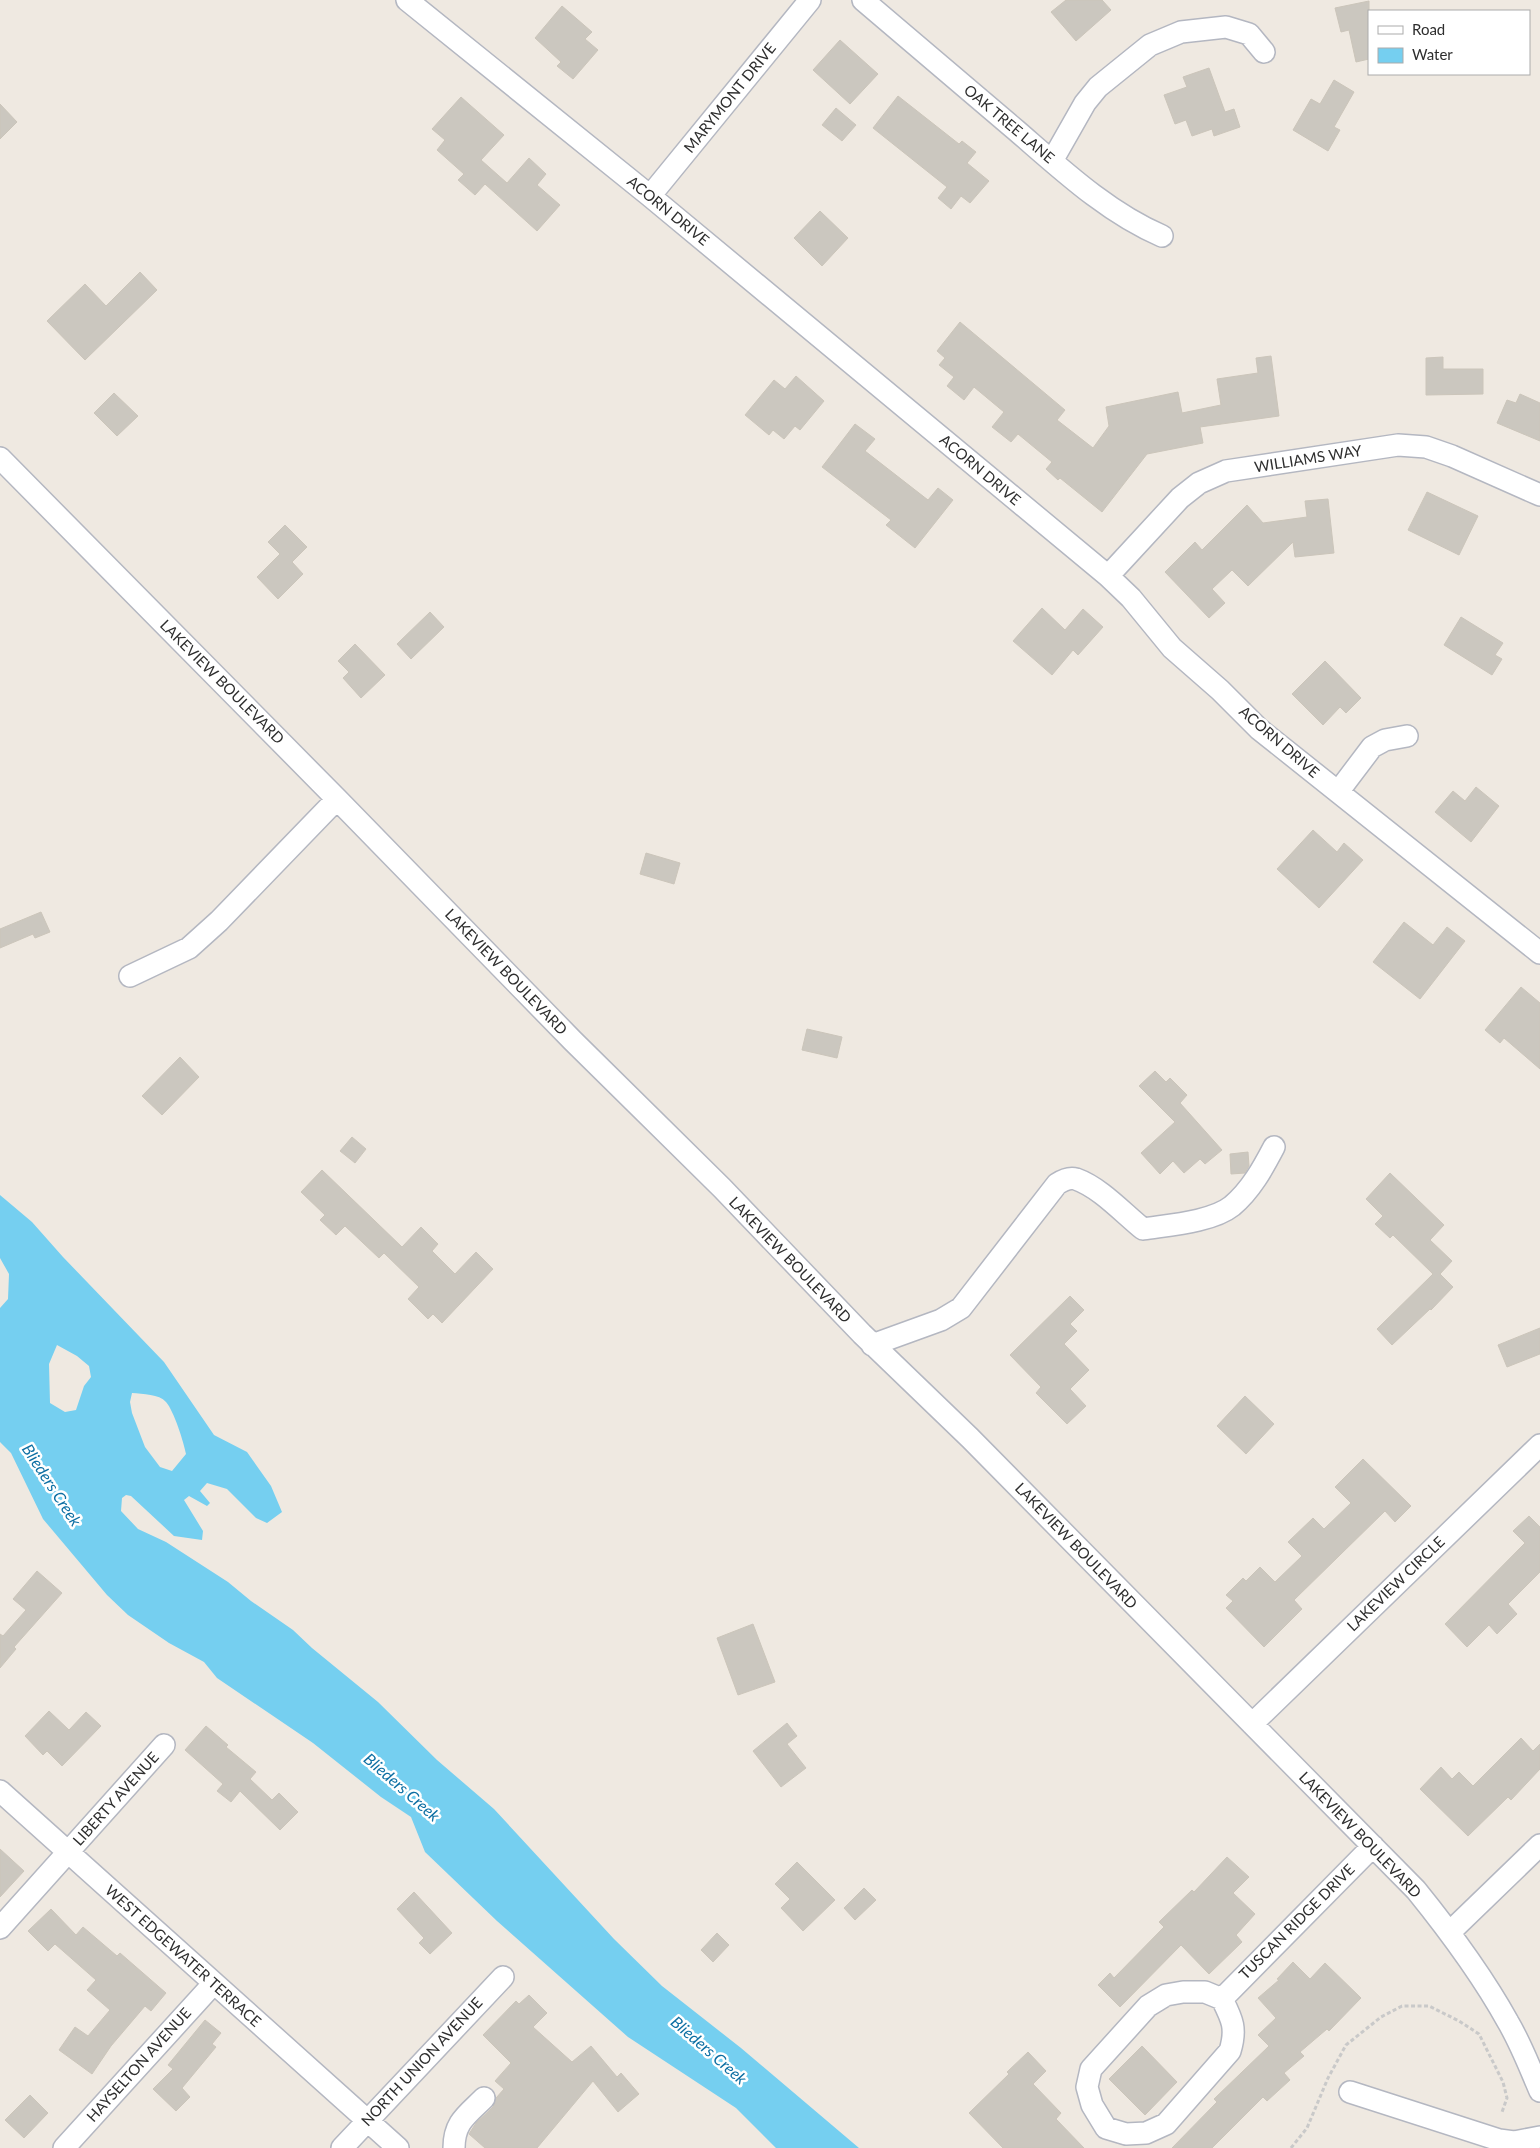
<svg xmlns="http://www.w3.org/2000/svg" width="1540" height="2148" font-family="Lato,sans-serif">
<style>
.water{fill:#75cff0;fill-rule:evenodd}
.building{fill:#cbc7bf;stroke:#cbc5ba}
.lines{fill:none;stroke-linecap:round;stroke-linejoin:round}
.minor-casing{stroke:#b4b7c1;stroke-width:24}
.path{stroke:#c9c9c9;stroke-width:3;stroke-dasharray:4 2.5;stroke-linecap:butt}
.minor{stroke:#fff;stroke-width:21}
.labels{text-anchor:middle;stroke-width:5;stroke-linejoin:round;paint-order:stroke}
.street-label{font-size:15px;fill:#2e2e2e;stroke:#fff}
.water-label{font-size:16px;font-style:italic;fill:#0d6fa3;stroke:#fff}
</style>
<rect width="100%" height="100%" fill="#efe9e1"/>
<path class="water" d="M0,1195L32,1222L63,1257L164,1362L214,1435L247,1452L271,1486L282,1512L267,1523L256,1518L227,1489L207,1483L200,1491L210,1503L207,1506L189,1496L184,1500L203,1531L202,1540L174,1536L131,1496L126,1495L122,1498L121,1511L138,1529L166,1542L228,1582L251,1601L293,1630L312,1648L378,1702L437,1760L494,1809L614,1939L662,1986L741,2048L859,2148H776L736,2108L628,2037L497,1921L425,1852L411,1817L381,1797L313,1743L217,1678L204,1662L169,1643L128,1615L107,1595L43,1519L11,1453L0,1442V1308L8,1299L9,1274L0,1258ZM57,1345L77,1356L89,1366L91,1377L84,1386L76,1410L65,1412L50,1403L49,1364ZM132,1393C143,1394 159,1394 166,1402C174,1411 184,1443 186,1454L172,1471L160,1467L145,1447L132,1413L130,1402Z"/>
<path class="building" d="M1066,0H1102L1111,10L1076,41L1051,12Z
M1369,1V59L1356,62L1349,30L1341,32L1335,8Z
M562,6L592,32L585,39L598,50L573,79L557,66L561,62L535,38Z
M840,40L878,74L850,104L813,70Z
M1209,68L1225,112L1234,109L1240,127L1214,136L1212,129L1192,136L1186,120L1175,124L1164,95L1187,87L1183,77Z
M1334,80L1354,92L1334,127L1340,130L1328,151L1293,130L1311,99L1320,104Z
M898,96L959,144L962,141L976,152L967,163L989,181L970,203L961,196L951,209L938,198L947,187L873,128Z
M461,97L504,135L481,160L507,183L529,158L546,174L537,185L560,205L537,231L485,184L475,195L458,180L464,174L437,150L445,140L432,129Z
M0,104L17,122L0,139Z
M836,108L856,125L842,141L822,125Z
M820,211L848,238L822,266L794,238Z
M140,272L157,290L85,360L47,321L85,284L106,306Z
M960,322L1065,410L1057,420L1093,448L1109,426L1106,407L1178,392L1182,413L1221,405L1217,379L1258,373L1256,358L1271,356L1279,416L1200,427L1203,443L1147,454L1102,512L1060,478L1058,480L1046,469L1052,462L1018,434L1011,442L992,427L1004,412L974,387L964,400L947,386L954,377L939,365L945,358L937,351Z
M1443,357V369H1483V394L1426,395V358Z
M796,376L824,401L800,430L795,426L784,439L773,430L769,435L745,415L774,380L785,389Z
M114,393L138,416L117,436L94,413Z
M1520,394L1540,403V441L1497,423L1507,400L1516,403Z
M855,424L875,439L865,451L928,500L938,488L953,500L915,548L886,525L891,520L822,467Z
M1427,492L1478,516L1459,555L1408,530Z
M1328,499L1334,553L1295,557L1293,542L1248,586L1232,570L1212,589L1225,603L1209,618L1165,572L1195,542L1202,550L1247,505L1263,523L1307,517L1305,501Z
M285,525L307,547L292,562L303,574L278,599L257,577L280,554L268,542Z
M1042,608L1065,630L1083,609L1103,627L1078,655L1073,650L1052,675L1013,641Z
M430,612L444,627L411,659L397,644Z
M1461,617L1503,643L1495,655L1502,659L1492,675L1444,645Z
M355,644L385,675L361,698L343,678L349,672L338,661Z
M1325,661L1361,698L1346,713L1340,707L1323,725L1292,694Z
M1476,787L1499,806L1471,842L1435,812L1453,791L1465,801Z
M1313,830L1337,852L1344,843L1363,860L1319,908L1277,869Z
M646,853L680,863L674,884L640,874Z
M41,912L50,932L35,938L33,934L0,948V929Z
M1404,922L1433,945L1447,927L1465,941L1420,999L1373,962Z
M1521,987L1540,1003V1069L1504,1038L1500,1043L1485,1030Z
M807,1029L842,1037L837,1058L802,1050Z
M180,1057L199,1077L162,1115L142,1096Z
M1155,1071L1166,1082L1170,1078L1187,1095L1180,1103L1222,1150L1205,1164L1200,1159L1184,1173L1173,1161L1160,1174L1141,1153L1175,1122L1139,1086Z
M352,1137L366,1149L355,1163L340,1151Z
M1248,1152L1249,1166L1245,1173L1231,1174L1230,1154Z
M322,1170L402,1247L421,1227L438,1244L432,1251L455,1274L476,1252L493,1269L442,1323L433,1314L428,1319L408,1299L419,1287L384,1253L379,1258L345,1226L336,1235L320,1220L325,1215L301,1192Z
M1390,1173L1444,1225L1430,1240L1452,1261L1440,1274L1453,1287L1431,1310L1430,1309L1392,1345L1377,1329L1433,1274L1393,1235L1390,1238L1375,1224L1383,1216L1366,1199Z
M1070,1296L1084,1310L1070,1324L1077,1331L1064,1344L1089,1370L1070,1389L1086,1406L1067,1424L1036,1393L1041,1387L1010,1355Z
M1540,1328V1354L1507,1367L1498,1345Z
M1245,1396L1274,1424L1246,1454L1217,1426Z
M1363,1459L1411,1506L1395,1522L1385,1511L1294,1600L1302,1609L1264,1647L1226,1608L1233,1601L1226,1595L1243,1578L1246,1581L1260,1567L1275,1582L1302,1556L1288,1542L1313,1518L1324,1529L1351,1503L1335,1487Z
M1529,1516L1540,1527V1572L1508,1604L1517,1614L1497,1634L1489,1625L1467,1647L1445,1624L1525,1543L1513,1531Z
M37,1571L62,1593L14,1647L16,1649L0,1668V1634L3,1636L26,1610L13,1599Z
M753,1624L775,1682L738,1695L717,1638Z
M49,1711L69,1730L86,1712L101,1726L62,1766L47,1751L43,1755L25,1736Z
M787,1723L797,1736L787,1744L806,1768L781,1787L753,1751Z
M206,1726L228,1745L226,1747L256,1772L250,1779L272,1800L279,1793L298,1812L280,1830L240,1791L231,1802L217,1791L223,1784L185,1750Z
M1521,1738L1533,1751L1540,1744V1769L1511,1800L1508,1797L1468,1836L1420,1789L1441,1767L1452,1779L1459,1772L1473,1786Z
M0,1849L24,1871L0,1897Z
M1227,1857L1249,1877L1233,1893L1255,1914L1236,1935L1242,1942L1209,1974L1181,1945L1120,2007L1098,1985L1110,1973L1114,1978L1164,1927L1159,1922L1192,1890L1194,1892Z
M797,1862L835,1900L803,1931L781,1908L790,1899L775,1884Z
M864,1888L876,1900L855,1920L844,1908Z
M414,1892L452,1933L430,1954L419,1943L424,1938L397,1909Z
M51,1909L76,1935L83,1927L117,1956L120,1953L166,1993L151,2011L145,2006L111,2046L92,2074L59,2050L75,2027L88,2036L110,2010L87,1990L96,1980L55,1944L48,1951L28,1931Z
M717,1933L729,1945L713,1962L701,1950Z
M1293,1962L1310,1979L1325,1963L1361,1998L1329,2031L1327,2029L1300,2052L1304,2056L1284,2073L1290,2080L1267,2101L1263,2097L1212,2148H1172L1217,2102L1214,2099L1269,2046L1258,2035L1276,2018L1258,1998L1279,1980L1277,1979Z
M529,1995L547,2013L533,2027L572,2062L591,2046L617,2077L621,2073L639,2094L618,2112L593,2081L537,2148H485L469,2134L476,2123L493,2107L496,2098L504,2089L495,2081L511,2063L483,2035L516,2001L519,2004Z
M205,2020L221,2033L212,2044L216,2047L182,2088L190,2097L176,2111L153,2089L173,2069L168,2065Z
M1142,2046L1177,2082L1145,2115L1109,2079Z
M1028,2052L1046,2071L1033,2084L1061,2113L1056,2119L1084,2148H1003L969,2113L1009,2074L1007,2072Z
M30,2095L48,2113L24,2138L5,2120Z"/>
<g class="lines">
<defs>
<path id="minor" d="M407,0L650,196L1108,576L1131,598L1172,648L1220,690L1259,729L1540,953
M863,0C915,44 966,88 1017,131C1062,170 1108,213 1162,236
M1052,161L1085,103L1098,87L1150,45L1181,32L1226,27L1249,34L1264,52
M650,196L810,0
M0,458L337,799L573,1041L722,1188L862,1334L970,1438L1416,1890C1450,1932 1482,1975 1508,2022C1521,2044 1530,2068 1540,2091
M1108,576L1180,498L1199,483L1226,471L1398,445L1426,447L1452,456L1540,495
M1338,792L1372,747L1385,740L1407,736
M130,976L189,948L219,921L337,799
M872,1345L941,1320L961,1308L1057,1184C1063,1180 1069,1177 1076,1179C1101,1188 1123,1213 1143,1229C1168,1225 1212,1222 1232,1206C1251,1190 1263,1168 1274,1147
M1252,1724L1540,1445
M0,1791L398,2148
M0,1928L164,1745
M1450,1932L1540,1845
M1222,1999C1232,2019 1237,2028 1230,2051L1166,2124L1146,2133L1126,2134L1106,2128L1092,2105L1087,2087L1091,2069L1148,2006L1166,1995L1183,1992H1205L1222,1999L1373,1846
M1350,2092L1499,2140L1514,2142L1540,2137
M64,2148L214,1983
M342,2148L503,1977
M454,2148C454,2122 467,2115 484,2098"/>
</defs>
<use href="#minor" class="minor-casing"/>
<path class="path" d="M1291,2148L1307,2128L1328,2078L1346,2045L1381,2017L1402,2006H1429L1459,2021L1479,2034L1503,2082L1507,2098L1502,2112"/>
<use href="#minor" class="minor"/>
</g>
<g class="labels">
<g class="street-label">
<text transform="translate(730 98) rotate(-51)" y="5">MARYMONT DRIVE</text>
<text transform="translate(1009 124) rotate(40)" y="5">OAK TREE LANE</text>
<text transform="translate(668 211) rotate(39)" y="5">ACORN DRIVE</text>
<text transform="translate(1308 459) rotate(-9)" y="5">WILLIAMS WAY</text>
<text transform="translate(980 470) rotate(40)" y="5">ACORN DRIVE</text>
<text transform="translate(222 682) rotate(45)" y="5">LAKEVIEW BOULEVARD</text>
<text transform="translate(1279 742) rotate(41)" y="5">ACORN DRIVE</text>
<text transform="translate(506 972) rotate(46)" y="5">LAKEVIEW BOULEVARD</text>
<text transform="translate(790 1260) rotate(46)" y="5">LAKEVIEW BOULEVARD</text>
<text transform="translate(1076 1546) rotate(46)" y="5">LAKEVIEW BOULEVARD</text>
<text transform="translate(1396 1584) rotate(-44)" y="5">LAKEVIEW CIRCLE</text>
<text transform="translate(116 1799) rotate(-48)" y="5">LIBERTY AVENUE</text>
<text transform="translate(1360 1835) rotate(46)" y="5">LAKEVIEW BOULEVARD</text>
<text transform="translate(1297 1922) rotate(-45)" y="5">TUSCAN RIDGE DRIVE</text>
<text transform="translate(183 1956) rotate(42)" y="5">WEST EDGEWATER TERRACE</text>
<text transform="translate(422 2062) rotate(-47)" y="5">NORTH UNION AVENUE</text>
<text transform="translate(139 2065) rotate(-48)" y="5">HAYSELTON AVENUE</text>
</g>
<g class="water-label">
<text transform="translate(52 1485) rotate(57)" y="6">Blieders Creek</text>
<text transform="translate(402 1787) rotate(41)" y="6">Blieders Creek</text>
<text transform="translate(709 2050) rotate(41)" y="6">Blieders Creek</text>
</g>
</g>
<rect x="1368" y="10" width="162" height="65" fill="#ffffff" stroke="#ababab"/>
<rect x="1378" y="26" width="25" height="8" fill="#ffffff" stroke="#ababab"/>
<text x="1412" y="35" font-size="15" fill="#2e2e2e">Road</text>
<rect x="1378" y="48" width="25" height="15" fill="#75cff0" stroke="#ababab"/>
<text x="1412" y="60" font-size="15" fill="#2e2e2e">Water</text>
</svg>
